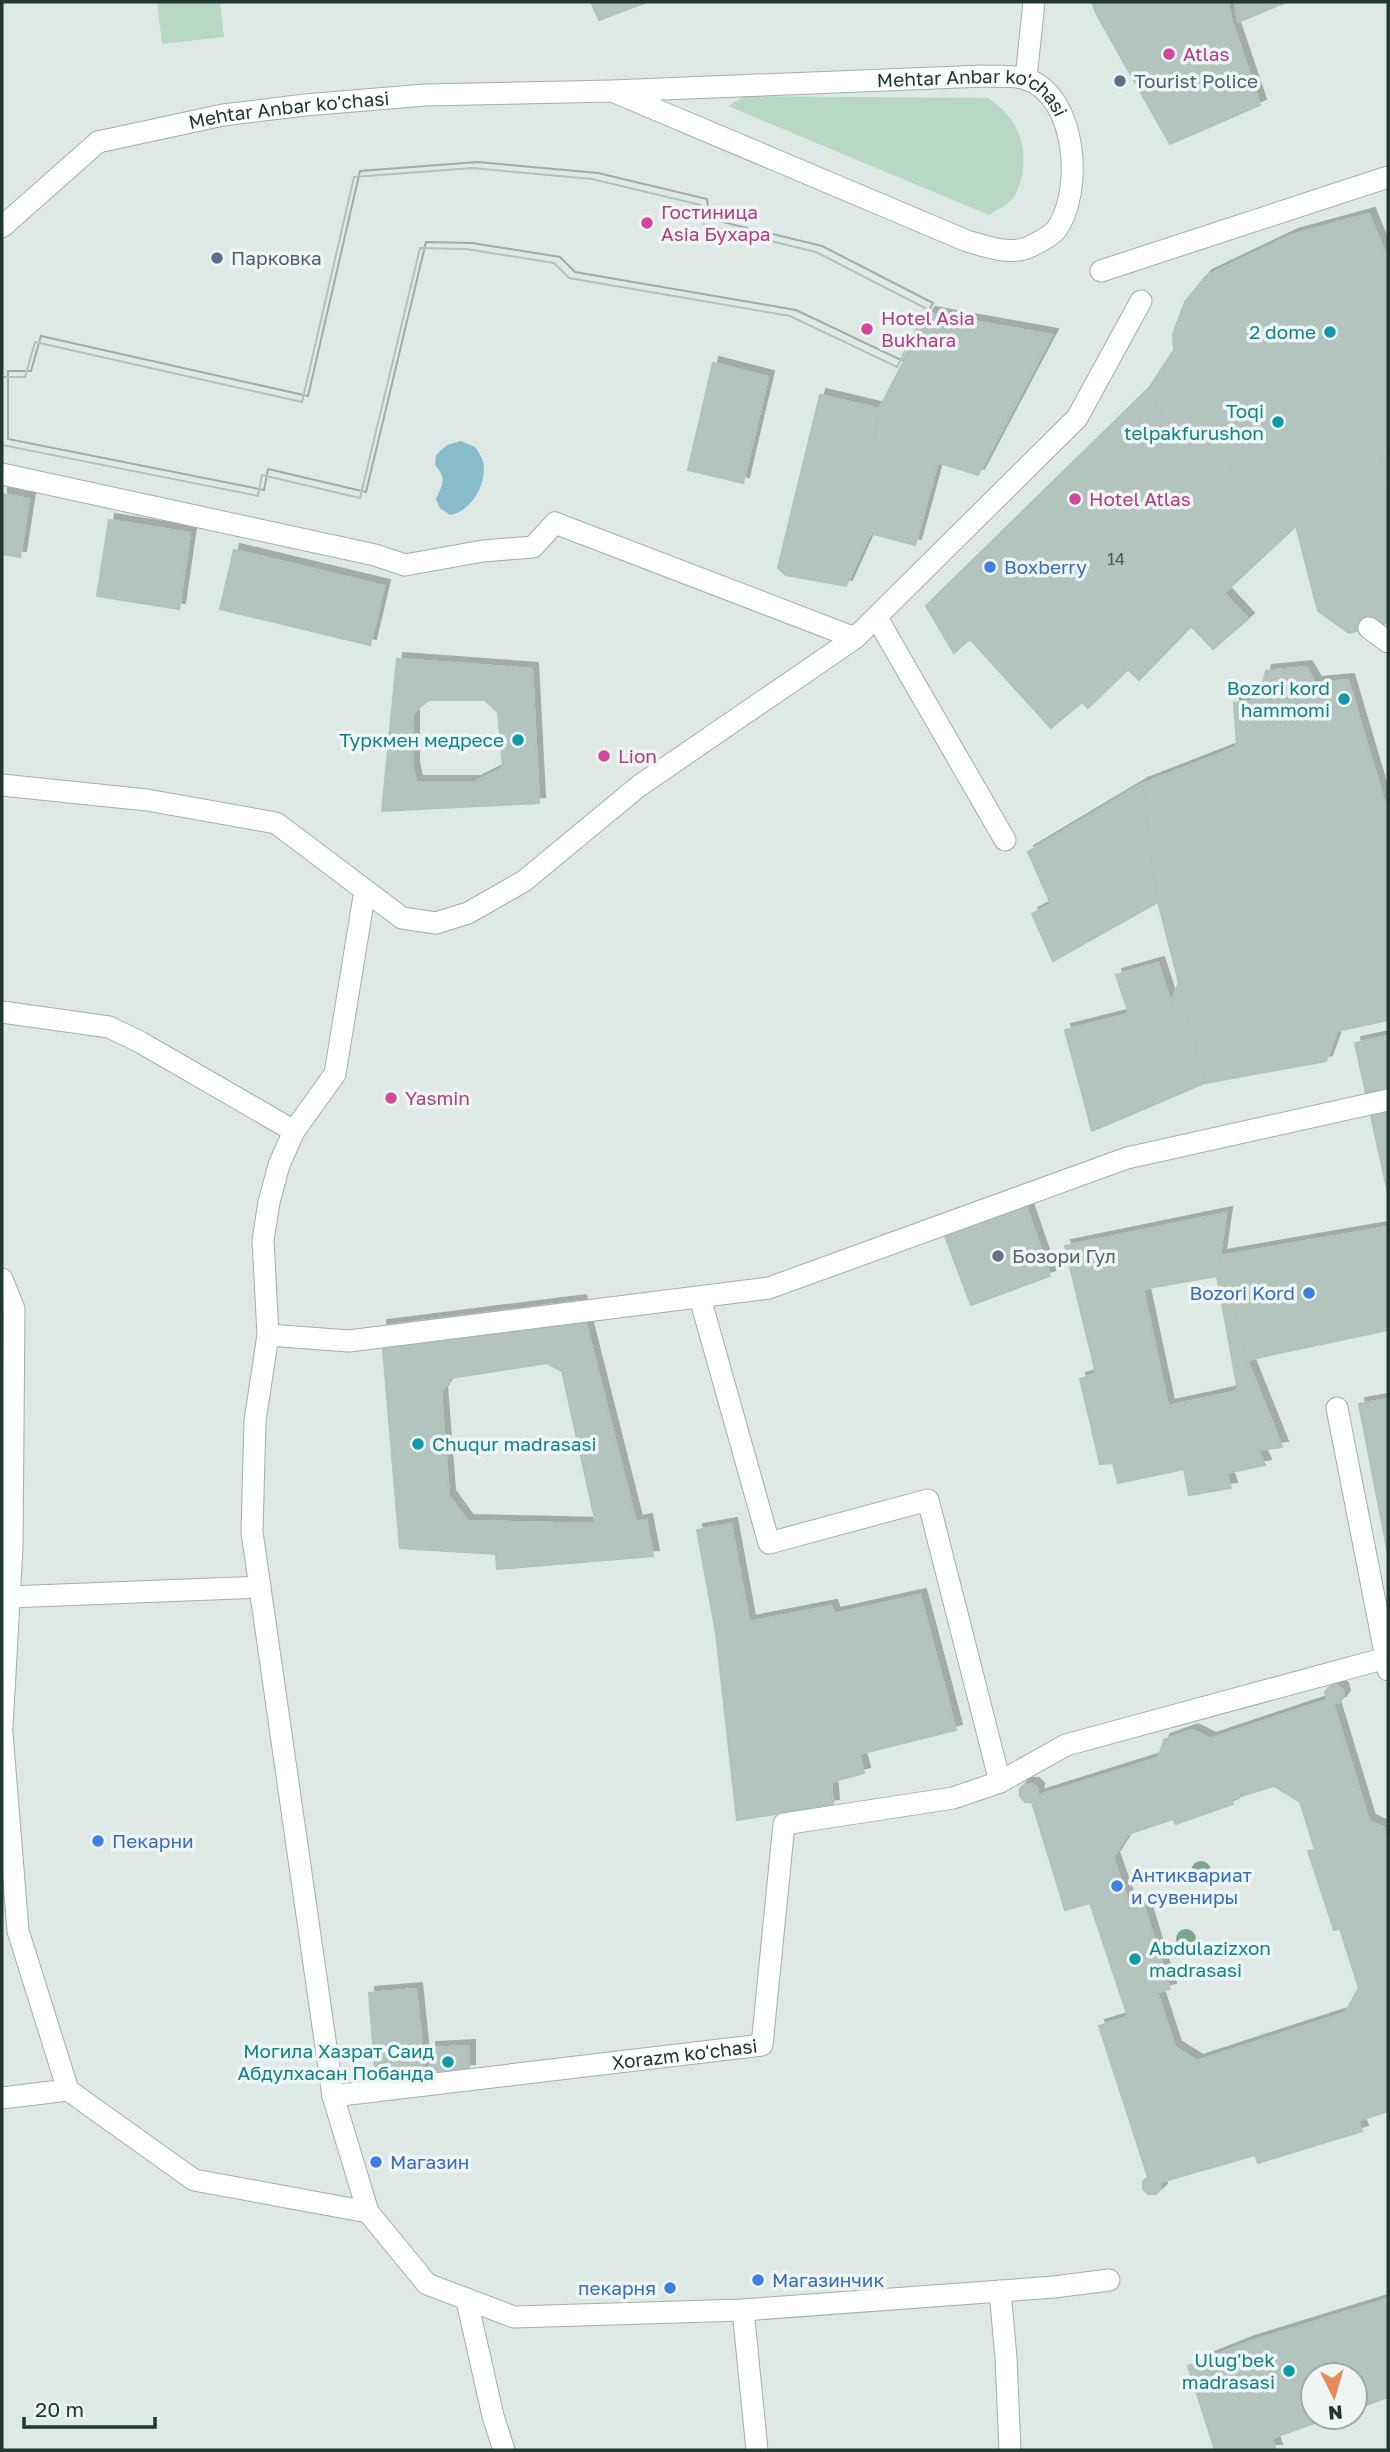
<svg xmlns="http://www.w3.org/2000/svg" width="1390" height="2452" font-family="'Golos Text',sans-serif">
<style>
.green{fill:#b7d9c3}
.water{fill:#88bccb}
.building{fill:#b3c3bd;stroke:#b1c1bc;stroke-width:2;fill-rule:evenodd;filter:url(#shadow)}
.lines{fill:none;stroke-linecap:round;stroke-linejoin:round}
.service-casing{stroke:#a1afab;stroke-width:23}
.pedestrian-casing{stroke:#a1afab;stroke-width:23}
.minor-casing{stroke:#a1afab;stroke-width:23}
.service{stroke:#fff;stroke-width:21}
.pedestrian{stroke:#fff;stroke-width:21}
.minor{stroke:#fff;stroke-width:21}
.tree{fill:#7da38f}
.hotel-dot{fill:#d1479c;stroke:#eef5f2;stroke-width:2.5}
.service-dot{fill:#5c6f8a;stroke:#eef5f2;stroke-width:2.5}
.culture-dot{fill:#0f9aa8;stroke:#eef5f2;stroke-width:2.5}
.shop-dot{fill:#3f7fe0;stroke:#eef5f2;stroke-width:2.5}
.worship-dot{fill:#6b7280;stroke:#eef5f2;stroke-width:2.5}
.labels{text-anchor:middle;stroke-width:7;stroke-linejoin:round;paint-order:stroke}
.number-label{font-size:16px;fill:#455a55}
.hotel-label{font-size:19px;fill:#b23c85;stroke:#eef5f2;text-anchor:start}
.service-label{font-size:19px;fill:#4e5e75;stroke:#eef5f2;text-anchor:start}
.street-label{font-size:19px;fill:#203732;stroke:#eef5f2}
.culture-label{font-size:19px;fill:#0d838f;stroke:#eef5f2;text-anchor:end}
.shop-label{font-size:19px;fill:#366cbe;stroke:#eef5f2;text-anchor:start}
.worship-label{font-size:19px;fill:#5b616d;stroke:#eef5f2;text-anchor:start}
</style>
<defs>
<filter id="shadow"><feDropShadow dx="6" dy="-6" stdDeviation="0" flood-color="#0004"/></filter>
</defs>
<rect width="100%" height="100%" fill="#dee8e4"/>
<path class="green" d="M157,2H220L224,37L162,44Z
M745,96L988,98C1013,115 1026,137 1023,168C1022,177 1020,187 1015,195C1010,204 998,209 989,215L728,106Z"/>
<path class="water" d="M461,441L475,447C478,451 482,457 483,462C488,483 471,512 450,515L440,508L436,499C443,483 447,479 435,465L436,455L447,445Z"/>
<path class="building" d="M591,2H647L599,20Z
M1092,2H1228L1231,19L1260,105L1170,144L1097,15Z
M1235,2H1286L1238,22Z
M472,168L592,179L701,205L704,225L816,252L927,309L897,367L790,316L569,278L554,263L466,249L420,248L360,498L262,475L258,496L2,445V377H25L35,342L302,402L354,177Z
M472,168L592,179L701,205L704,225L816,252L927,309L897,367L790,316L569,278L554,263L466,249L420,248L360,498L262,475L258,496L2,445V377H25L35,342L302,402L354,177Z
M1369,214L1388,261V440L1381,455L1383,477L1388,500V623L1349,633L1318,611L1296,526L1244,474L1180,436L1157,408L1149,388L1174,350L1173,334L1185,302L1206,276L1292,235Z
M929,313L1052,335L978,475L874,442L879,409Z
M713,363L768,377L743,483L688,470Z
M1149,388L1157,408L1180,436L1244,474L1296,526L1224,593L1248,619L1213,649L1191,626L1139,680L1128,669L1088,708L1082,702L1051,728L970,639L954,653L926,606Z
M820,395L879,409L874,442L938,462L915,545L870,533L846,586L786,575L778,568Z
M1388,440V500L1383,477L1381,455Z
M2,494L29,499L20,557L2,554Z
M109,520L190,533L179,609L97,596Z
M234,550L384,586L370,645L220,609Z
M397,659L532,669L539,803L382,811ZM429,700H485L498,712L503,768L475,782H416L413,768V713Z
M1306,667L1315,683L1348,680L1388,815V1020L1337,1031L1326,1061L1205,1083L1158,902L1142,784L1237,747L1234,703L1259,700L1266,671Z
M1142,784L1158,902L1053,961L1032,914L1051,904L1028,852Z
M1158,963L1171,1003L1179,982L1205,1083L1092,1131L1065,1030L1129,1014L1116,975Z
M1388,1036V1193L1355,1043Z
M1026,1206L1050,1276L971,1305L945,1236Z
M1226,1213L1220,1256L1247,1360L1282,1447L1258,1450L1265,1465L1226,1473L1231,1488L1189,1495L1184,1469L1118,1483L1113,1463L1100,1464L1080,1379L1096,1374L1065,1246ZM1217,1276L1238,1391L1168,1406L1143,1289Z
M1388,1227V1330L1247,1360L1220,1256Z
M580,1301L636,1522L646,1520L653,1556L497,1569L496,1554L400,1548L381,1326ZM547,1363L562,1371L596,1524L467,1521L449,1496L441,1392L451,1378Z
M1388,1399V1554L1359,1404Z
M731,1524L750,1627L716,1633L697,1530Z
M920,1595L956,1730L859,1754L864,1773L831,1782L833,1805L737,1820L716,1633L750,1627L749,1622L831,1606L834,1614Z
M1336,1685L1342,1689L1344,1696L1340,1702L1333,1703L1369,1821L1383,1827L1388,1845V2111L1358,2121L1362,2131L1258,2163L1255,2155L1161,2182V2189L1156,2194H1148L1143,2189V2182L1148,2177L1099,2026L1128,2017L1090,1903L1065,1910L1032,1802H1025L1020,1796V1789L1025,1784H1033L1038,1789L1037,1796L1158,1758L1164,1740L1192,1730L1210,1739L1327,1700L1325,1692L1329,1687ZM1274,1786L1300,1802L1315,1850L1308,1851L1334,1930L1340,1929L1359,1988L1345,2013L1197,2061L1175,2047L1157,1992L1170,1989L1144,1906L1132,1911L1113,1858L1128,1834L1173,1819L1176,1824L1233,1804L1231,1799Z
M416,1989L425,2076L376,2080L369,1993Z
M469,2046V2070L431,2071L430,2048Z
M1388,2299V2397L1355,2409V2375H1313V2417H1332L1272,2438L1276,2450H1215L1188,2366L1249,2342Z"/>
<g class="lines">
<defs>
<path id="service" d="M2,227L98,142
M1101,271L1388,177"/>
<g id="pedestrian">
<path d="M1026,78L1034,2"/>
<path id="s1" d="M98,142L223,115L305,105L425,95L612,91L984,76C996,77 1014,75 1026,79C1077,95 1084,192 1056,230C1051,236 1033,246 1024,249C1005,254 985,246 967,241L612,91"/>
<path d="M1369,628L1388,642"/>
<path d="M2,1012L109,1027L140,1042L294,1131"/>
<path d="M2,1279L14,1309L12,1547L2,1728"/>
<path d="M9,1597L260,1587"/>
<path d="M2,1733L18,1931L68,2090"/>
<path id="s2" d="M333,2096L762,2045L784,1824L953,1798L1000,1782"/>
<path d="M368,2212L427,2284L514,2317L743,2310L1054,2287L1109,2280"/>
<path d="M1000,2291L1006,2358L1010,2450"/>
</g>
<path id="minor" d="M2,474L375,555L405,565L483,551L533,547L555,523L855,638
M877,618L1005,840
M2,785L147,800L276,823L402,918L436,923L468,913L524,881L639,786L855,638L1077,418L1141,301
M700,1298L769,1543L928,1500L1000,1782L1066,1745L1386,1658L1388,1670
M268,1335L349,1341L769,1288L1127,1158L1388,1100
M1337,1408L1386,1658
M2,2098L68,2090L194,2180L368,2212L333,2096L252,1532L255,1421L268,1335L263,1240L269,1202L279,1165L294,1131L335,1074L365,890
M467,2301L493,2416L504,2450
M743,2310L757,2450"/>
</defs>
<use href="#service" class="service-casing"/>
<use href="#pedestrian" class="pedestrian-casing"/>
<use href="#minor" class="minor-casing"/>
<use href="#service" class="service"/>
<use href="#pedestrian" class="pedestrian"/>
<use href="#minor" class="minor"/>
</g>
<g class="tree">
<circle cx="1201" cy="1871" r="10"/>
<circle cx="1186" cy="1939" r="10"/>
</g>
<g class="hotel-dot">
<circle cx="1169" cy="54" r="7"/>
<circle cx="647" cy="223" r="7"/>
<circle cx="867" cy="329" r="7"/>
<circle cx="1075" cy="499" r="7"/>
<circle cx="604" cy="756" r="7"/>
<circle cx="391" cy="1098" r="7"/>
</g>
<g class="service-dot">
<circle cx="1120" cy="81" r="7"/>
<circle cx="217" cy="258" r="7"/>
</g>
<g class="culture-dot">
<circle cx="1330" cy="332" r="7"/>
<circle cx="1278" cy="422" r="7"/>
<circle cx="1344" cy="699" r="7"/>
<circle cx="518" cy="740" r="7"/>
<circle cx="418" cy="1444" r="7"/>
<circle cx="1135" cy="1959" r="7"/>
<circle cx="448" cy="2062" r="7"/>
<circle cx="1289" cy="2371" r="7"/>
</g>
<g class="shop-dot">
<circle cx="990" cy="567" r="7"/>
<circle cx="1309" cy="1293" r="7"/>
<circle cx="98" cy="1841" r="7"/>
<circle cx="1117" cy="1886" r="7"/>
<circle cx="376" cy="2162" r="7"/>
<circle cx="758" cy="2280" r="7"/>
<circle cx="670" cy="2288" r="7"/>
</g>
<circle class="worship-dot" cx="998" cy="1256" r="7"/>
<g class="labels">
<g class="number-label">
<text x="1116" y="565">14</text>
</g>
<g class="hotel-label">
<text x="1183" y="61">Atlas</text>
<text x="661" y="219">Гостиница<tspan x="661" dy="22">Asia Бухара</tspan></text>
<text x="881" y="325">Hotel Asia<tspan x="881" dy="22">Bukhara</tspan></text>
<text x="1089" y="506">Hotel Atlas</text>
<text x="618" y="763">Lion</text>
<text x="405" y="1105">Yasmin</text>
</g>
<g class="service-label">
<text x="1134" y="88">Tourist Police</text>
<text x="231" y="265">Парковка</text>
</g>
<g class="street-label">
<text dy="7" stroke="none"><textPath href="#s1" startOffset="884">Mehtar Anbar ko'chasi</textPath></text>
<text dy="7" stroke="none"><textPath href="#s1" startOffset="194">Mehtar Anbar ko'chasi</textPath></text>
<text dy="7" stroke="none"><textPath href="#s2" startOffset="354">Xorazm ko'chasi</textPath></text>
</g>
<g class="culture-label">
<text x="1316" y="339">2 dome</text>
<text x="1264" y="418">Toqi<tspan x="1264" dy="22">telpakfurushon</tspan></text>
<text x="1330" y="695">Bozori kord<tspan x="1330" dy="22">hammomi</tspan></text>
<text x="504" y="747">Туркмен медресе</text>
<text x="432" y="1451" text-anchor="start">Chuqur madrasasi</text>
<text x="1149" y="1955" text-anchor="start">Abdulazizxon<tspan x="1149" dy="22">madrasasi</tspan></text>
<text x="434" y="2058">Могила Хазрат Саид<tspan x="434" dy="22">Абдулхасан Побанда</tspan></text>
<text x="1275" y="2367">Ulug'bek<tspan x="1275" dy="22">madrasasi</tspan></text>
</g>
<g class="shop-label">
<text x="1004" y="574">Boxberry</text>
<text x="1295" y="1300" text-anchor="end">Bozori Kord</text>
<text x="112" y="1848">Пекарни</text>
<text x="1131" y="1882">Антиквариат<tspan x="1131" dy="22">и сувениры</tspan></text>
<text x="390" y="2169">Магазин</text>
<text x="772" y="2287">Магазинчик</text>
<text x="656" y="2295" text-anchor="end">пекарня</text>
</g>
<g class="worship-label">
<text x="1012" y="1263">Бозори Гул</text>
</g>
</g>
<rect width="1390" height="2452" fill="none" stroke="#203732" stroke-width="7"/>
<g transform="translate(1334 2396) rotate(175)"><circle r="33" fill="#eef5f2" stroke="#9ca9a5" stroke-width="2"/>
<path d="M0-5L12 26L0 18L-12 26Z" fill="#e9895b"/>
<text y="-10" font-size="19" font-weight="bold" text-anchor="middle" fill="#203732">N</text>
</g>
<path d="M24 2417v10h131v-10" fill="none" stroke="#203732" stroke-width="3.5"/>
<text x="35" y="2417" font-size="21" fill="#203732" stroke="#eef5f2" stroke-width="5" paint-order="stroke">20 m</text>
</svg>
